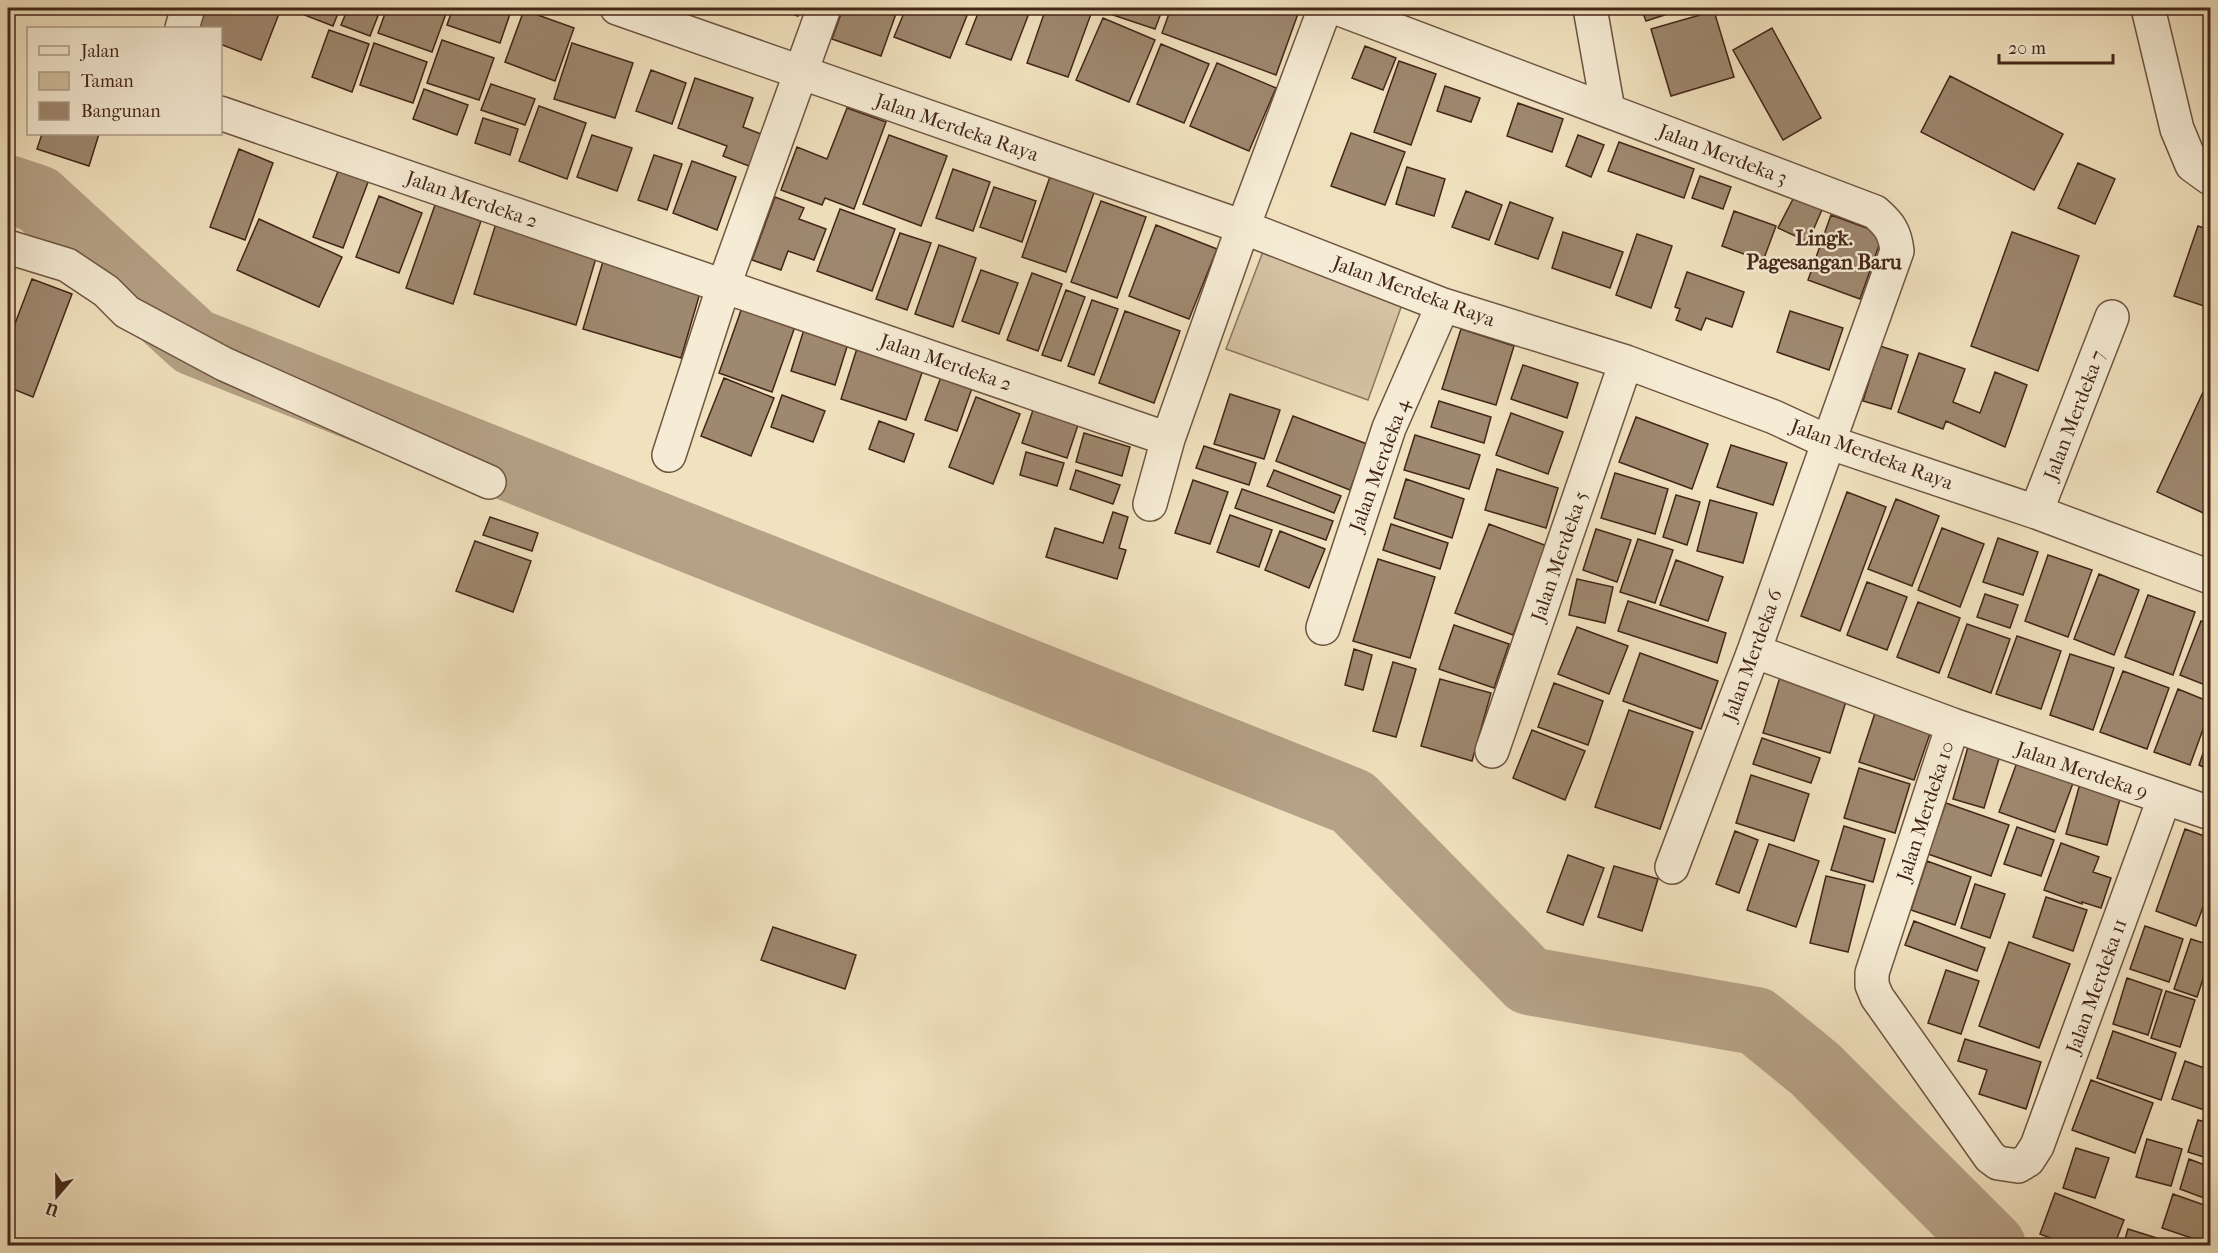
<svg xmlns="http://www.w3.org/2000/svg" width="2218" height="1253" font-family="'IM FELL French Canon',serif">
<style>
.green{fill:#d4c2a3;stroke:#8c745e;stroke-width:1.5}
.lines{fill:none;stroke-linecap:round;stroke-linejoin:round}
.river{stroke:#b6a287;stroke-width:68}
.building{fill:#9e886f;stroke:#442619;stroke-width:1.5}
.minor-casing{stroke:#6f5542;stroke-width:36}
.minor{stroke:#f6ecd5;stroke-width:33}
.labels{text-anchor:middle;stroke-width:5;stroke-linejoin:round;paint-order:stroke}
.street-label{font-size:20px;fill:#442619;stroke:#f6ecd5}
.neighbourhood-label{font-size:21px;font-weight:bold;fill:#442619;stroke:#f6ecd5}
</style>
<rect width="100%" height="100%" fill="#f1e2bf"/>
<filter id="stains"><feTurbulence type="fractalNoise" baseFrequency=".00333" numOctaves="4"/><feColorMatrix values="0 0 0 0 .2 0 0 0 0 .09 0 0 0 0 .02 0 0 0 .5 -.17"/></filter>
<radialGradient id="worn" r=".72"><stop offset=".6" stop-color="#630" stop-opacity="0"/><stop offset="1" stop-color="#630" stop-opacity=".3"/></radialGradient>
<path class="green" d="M1264,249L1404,299L1368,400L1226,349Z"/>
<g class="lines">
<path class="river" d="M8,189L38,199L194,342L1353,802L1529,981L1756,1021L1815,1069L1992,1246"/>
</g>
<path class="building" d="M206,8H271L280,11L261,60L220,44V28H198Z
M296,8H340L333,26L294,11Z
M348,8H381L370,36L341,25Z
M387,8H448L432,52L378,33Z
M453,8H512L500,43L447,25Z
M774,8H801L798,16Z
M843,8H898L881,56L832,39Z
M906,8H970L950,58L894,37Z
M980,8H1031L1011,60L966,44Z
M1046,8H1074L1091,14L1068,77L1027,63Z
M1109,8H1163L1155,29L1107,13Z
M1171,8H1300L1276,75L1162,33Z
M1641,8H1686L1646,21Z
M524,10L574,28L555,81L505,62Z
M1714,11L1734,77L1671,96L1651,29Z
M1103,18L1155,40L1129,102L1076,80Z
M1772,28L1821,118L1783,140L1733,50Z
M329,30L369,44L352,92L312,77Z
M442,40L494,58L479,100L427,83Z
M374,43L427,62L413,103L360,85Z
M572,43L633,63L615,118L554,99Z
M1161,44L1209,64L1184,123L1137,104Z
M1365,46L1396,58L1383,90L1352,78Z
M1399,61L1436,74L1411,145L1374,132Z
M1217,63L1276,88L1249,151L1190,126Z
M651,70L686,83L672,124L636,111Z
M1950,76L2063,134L2034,190L1921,132Z
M695,78L753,98L743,127L761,134L749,166L723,156L727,146L678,128Z
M491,84L535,99L525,125L481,110Z
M1445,86L1480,98L1471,122L1437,111Z
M424,89L468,105L457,135L413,119Z
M1518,103L1563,119L1552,152L1507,136Z
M539,106L586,123L567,179L519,161Z
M847,108L886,122L854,209L825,198L822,205L781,190L797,147L827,159Z
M483,118L518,129L510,155L475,143Z
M1351,133L1405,152L1385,205L1331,186Z
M42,134H99L89,166L37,149Z
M592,135L632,148L617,191L577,177Z
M889,135L947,156L921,226L863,204Z
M1578,135L1604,145L1591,177L1566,166Z
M1619,142L1694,169L1684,198L1608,171Z
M239,149L273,163L245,240L210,227Z
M654,155L682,164L667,210L638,200Z
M692,161L736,177L717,230L673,213Z
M2078,163L2115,179L2095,224L2058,208Z
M340,166L370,177L343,248L313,237Z
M1407,167L1445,179L1434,216L1396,204Z
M953,169L990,182L973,231L936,218Z
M1052,171L1096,187L1066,272L1022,257Z
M1700,176L1731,187L1723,209L1692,198Z
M994,187L1036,201L1022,242L980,227Z
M1466,191L1502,205L1489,240L1452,227Z
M379,196L422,213L399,273L356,257Z
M775,197L804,208L799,219L826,229L814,260L788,251L781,270L752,260Z
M1793,199L1824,205L1808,242L1778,228Z
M1101,201L1146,217L1117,298L1071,282Z
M1510,202L1553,218L1538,259L1495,244Z
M435,205L481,221L453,304L406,288Z
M840,209L895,229L872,291L817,271Z
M1734,211L1776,226L1763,261L1722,246Z
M1831,215L1883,234L1860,299L1808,280Z
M498,217L599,248L576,325L474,294Z
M259,219L342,257L319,307L237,270Z
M1156,225L1217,249L1189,319L1129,296Z
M2198,226L2210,230V308L2174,296Z
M1563,232L1623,252L1610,288L1552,268Z
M2012,232L2079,256L2038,371L1971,346Z
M900,233L931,243L907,310L876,299Z
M1637,234L1672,246L1651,308L1616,295Z
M939,245L976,258L953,327L915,314Z
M604,258L702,286L681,358L583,329Z
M981,270L1018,283L999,334L962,321Z
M1687,272L1744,292L1732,327L1706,318L1701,330L1676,320L1680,309L1675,307Z
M1032,273L1062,284L1038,351L1007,340Z
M32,279L72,294L33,397L8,387V342Z
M1066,290L1085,297L1061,361L1042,355Z
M745,299L798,318L772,392L719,373Z
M1092,300L1118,309L1094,375L1068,366Z
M1125,311L1180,331L1154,403L1099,383Z
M1790,311L1843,328L1829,370L1777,352Z
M807,320L851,334L835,385L791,371Z
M1461,329L1514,346L1496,405L1442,389Z
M860,339L926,361L906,420L841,399Z
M1880,346L1908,355L1891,409L1863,401Z
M1919,353L1965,369L1953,402L1980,413L1995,372L2027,385L2005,447L1946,421L1943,429L1898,412Z
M1523,365L1578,383L1567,418L1511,399Z
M941,377L972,388L957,431L925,420Z
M2210,377V516L2157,492Z
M724,378L774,398L751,456L701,436Z
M1230,394L1280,410L1264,459L1214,444Z
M782,395L825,411L813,442L771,427Z
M976,397L1020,414L993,484L949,467Z
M1439,401L1491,417L1484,443L1431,427Z
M1034,407L1079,422L1067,458L1022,443Z
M1511,413L1563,432L1548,474L1496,455Z
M1293,416L1367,444L1350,490L1276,461Z
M1636,417L1708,444L1692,489L1619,462Z
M879,421L914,434L904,462L869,449Z
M1084,433L1130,447L1122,476L1076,462Z
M1415,435L1480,455L1469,489L1404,470Z
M1731,445L1787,463L1773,505L1717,487Z
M1204,446L1256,463L1249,485L1196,468Z
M1026,452L1064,463L1057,486L1020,475Z
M1497,469L1558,488L1546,528L1485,510Z
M1076,470L1120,485L1113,504L1070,489Z
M1274,470L1341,496L1334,513L1267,486Z
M1615,473L1668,489L1655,534L1601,518Z
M1406,479L1464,499L1452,538L1394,518Z
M1193,480L1228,492L1210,544L1175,533Z
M1242,489L1333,521L1326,540L1235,508Z
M1847,492L1886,507L1840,631L1801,616Z
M1676,495L1700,502L1687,545L1663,537Z
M1896,499L1939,516L1912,586L1868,569Z
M1710,500L1757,513L1743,563L1697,551Z
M1113,512L1128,517L1119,548L1126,550L1117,579L1046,557L1055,528L1103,543Z
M1230,515L1272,530L1259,567L1217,552Z
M490,517L538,533L532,551L483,535Z
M1391,524L1448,543L1440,569L1383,550Z
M1489,524L1547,546L1513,635L1455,613Z
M1942,528L1984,544L1960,607L1918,590Z
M1596,529L1631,540L1617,582L1583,570Z
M1280,531L1325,549L1309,588L1265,570Z
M1998,538L2038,552L2023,595L1983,582Z
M1638,539L1673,550L1655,603L1620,592Z
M475,541L531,561L513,612L456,591Z
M2048,555L2092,570L2068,637L2025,621Z
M1378,559L1435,577L1410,658L1353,641Z
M1676,560L1723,577L1708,621L1660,605Z
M2099,574L2139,590L2114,655L2074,639Z
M1577,579L1613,587L1605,623L1569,615Z
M1867,582L1907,597L1887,650L1847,635Z
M1985,594L2018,605L2010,628L1977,617Z
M2148,595L2195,612L2173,675L2125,657Z
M1628,601L1726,633L1717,663L1618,631Z
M1918,602L1960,618L1939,673L1897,657Z
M2201,621L2210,624V687L2180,675Z
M1967,624L2010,639L1991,693L1948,677Z
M1454,625L1509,644L1494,688L1439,669Z
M1577,627L1628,646L1609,694L1558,674Z
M2017,636L2061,651L2041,709L1996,694Z
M1354,649L1372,655L1363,690L1345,685Z
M1640,653L1718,681L1701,729L1623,701Z
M2070,654L2114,668L2093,730L2050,715Z
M1393,662L1416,669L1396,737L1373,731Z
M2123,671L2169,688L2147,749L2100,732Z
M1780,677L1847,698L1830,753L1763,733Z
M1440,679L1491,693L1472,761L1421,746Z
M1554,683L1603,701L1588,745L1538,727Z
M2178,689L2210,702V710L2190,765L2154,752Z
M1877,707L1933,725L1914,780L1859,762Z
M1629,710L1693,732L1660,829L1595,807Z
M1532,730L1585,751L1565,800L1513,778Z
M2210,733V770L2199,765Z
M1762,738L1820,758L1811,783L1753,764Z
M1970,740L2002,749L1984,808L1953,799Z
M2020,754L2076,775L2055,832L1999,812Z
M1859,768L1910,784L1895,833L1844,818Z
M1751,775L1809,794L1794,841L1736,823Z
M2081,780L2122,792L2107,845L2066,834Z
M1946,803L2009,825L1991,876L1928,854Z
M1844,826L1885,839L1873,882L1831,870Z
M2017,827L2054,840L2041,876L2004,864Z
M2185,829L2210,838V888L2196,926L2156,911Z
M1735,831L1758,840L1739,893L1716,884Z
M2061,843L2099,857L2093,872L2111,878L2101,908L2082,902V904L2044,890Z
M1769,844L1819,861L1796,927L1747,910Z
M1568,855L1604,868L1583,925L1547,912Z
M1927,861L1971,877L1955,925L1911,910Z
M1614,866L1658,879L1642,931L1598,917Z
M1826,876L1865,885L1848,952L1810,943Z
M1975,884L2005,894L1990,938L1961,928Z
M2046,897L2087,910L2073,951L2033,937Z
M1914,921L1985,948L1977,971L1905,945Z
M2145,926L2183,939L2169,982L2130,969Z
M773,927L856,955L845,989L761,960Z
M2191,939L2210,945V958L2197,997L2174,989Z
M2009,942L2070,964L2039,1048L1979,1026Z
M1946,970L1979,981L1961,1034L1928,1023Z
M2127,978L2162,990L2148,1035L2113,1024Z
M2166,991L2195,1000L2180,1047L2151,1038Z
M2113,1031L2176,1053L2161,1100L2097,1078Z
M1965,1039L2041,1062L2026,1109L1979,1094L1987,1070L1958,1061Z
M2185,1061L2210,1070V1112L2172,1099Z
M2091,1080L2153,1103L2135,1153L2072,1130Z
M2198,1120L2210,1123V1159L2188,1152Z
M2147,1139L2182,1149L2171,1186L2136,1177Z
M2076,1148L2109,1158L2095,1198L2063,1188Z
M2189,1159L2210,1167V1178L2204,1198L2180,1189Z
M2055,1193L2124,1220L2114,1246H2071L2040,1234Z
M2173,1194L2210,1207L2209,1244L2162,1228Z
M2128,1229L2176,1244L2175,1246H2123Z"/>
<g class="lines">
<defs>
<path id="minor" d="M617,8L1243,227L1443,305L1626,362L1774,417L1828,442L2036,512L2210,577
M1337,8L1875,212C1889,224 1895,232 1897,251L1754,651L1672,867
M1590,8L1608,110
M2148,8L2177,129L2192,165L2210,178
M182,28L188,8
M220,113L1168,439
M8,247L67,265L106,291L127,312L224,364L489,482
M669,455L724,285L824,8
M1150,504L1168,439L1243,227L1325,8
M2036,512L2112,317
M1323,628L1389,428L1443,305
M1754,651L1953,725L1872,973V985L1877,997L1990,1157L1998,1163L2018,1166L2028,1160L2037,1146L2164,799
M1953,725L2210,813
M1492,751L1626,362"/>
</defs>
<use href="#minor" class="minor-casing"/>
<use href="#minor" class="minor"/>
</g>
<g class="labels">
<g class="street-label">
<text transform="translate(957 127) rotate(19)" y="7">Jalan Merdeka Raya</text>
<text transform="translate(1723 154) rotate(21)" y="7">Jalan Merdeka 3</text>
<text transform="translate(472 199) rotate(19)" y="7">Jalan Merdeka 2</text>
<text transform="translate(1414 291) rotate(20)" y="7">Jalan Merdeka Raya</text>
<text transform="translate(946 362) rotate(19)" y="7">Jalan Merdeka 2</text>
<text transform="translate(2074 415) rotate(-69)" y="7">Jalan Merdeka 7</text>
<text transform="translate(1872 454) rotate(20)" y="7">Jalan Merdeka Raya</text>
<text transform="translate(1379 465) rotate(-70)" y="7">Jalan Merdeka 4</text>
<text transform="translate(1559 556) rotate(-71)" y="7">Jalan Merdeka 5</text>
<text transform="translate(1752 655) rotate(-70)" y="7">Jalan Merdeka 6</text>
<text transform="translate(2082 770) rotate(19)" y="7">Jalan Merdeka 9</text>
<text transform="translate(1925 811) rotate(-72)" y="7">Jalan Merdeka 10</text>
<text transform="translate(2096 986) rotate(-70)" y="7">Jalan Merdeka 11</text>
</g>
<g class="neighbourhood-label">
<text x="1824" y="245">Lingk.<tspan x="1824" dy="24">Pagesangan Baru</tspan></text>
</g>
</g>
<rect width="2218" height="1253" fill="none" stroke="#f1e2bf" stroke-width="30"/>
<rect x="9" y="9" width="2200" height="1235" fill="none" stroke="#442619" stroke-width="3"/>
<rect x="15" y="15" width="2188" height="1223" fill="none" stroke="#442619" stroke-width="1.5"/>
<rect x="27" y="27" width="195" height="108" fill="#f6ecd5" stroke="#af9d8a" stroke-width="1.5"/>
<rect x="39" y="46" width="30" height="9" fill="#f6ecd5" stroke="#af9d8a" stroke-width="1.5"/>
<text x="81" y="57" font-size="18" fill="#442619">Jalan</text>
<rect x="39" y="72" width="30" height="18" fill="#d4c2a3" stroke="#af9d8a" stroke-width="1.5"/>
<text x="81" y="87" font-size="18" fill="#442619">Taman</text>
<rect x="39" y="102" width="30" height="18" fill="#9e886f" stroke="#af9d8a" stroke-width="1.5"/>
<text x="81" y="117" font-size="18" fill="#442619">Bangunan</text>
<g transform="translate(57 1196) rotate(200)" stroke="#f6ecd5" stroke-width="4.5" paint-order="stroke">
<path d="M0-4.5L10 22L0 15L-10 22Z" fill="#442619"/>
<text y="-9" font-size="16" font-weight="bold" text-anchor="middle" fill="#442619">U</text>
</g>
<path d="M1999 54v9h114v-9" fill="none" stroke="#442619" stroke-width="3"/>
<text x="2008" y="54" font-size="18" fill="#442619" stroke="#f6ecd5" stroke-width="4.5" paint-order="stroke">20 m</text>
<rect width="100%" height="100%" filter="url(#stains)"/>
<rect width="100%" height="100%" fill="url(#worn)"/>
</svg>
